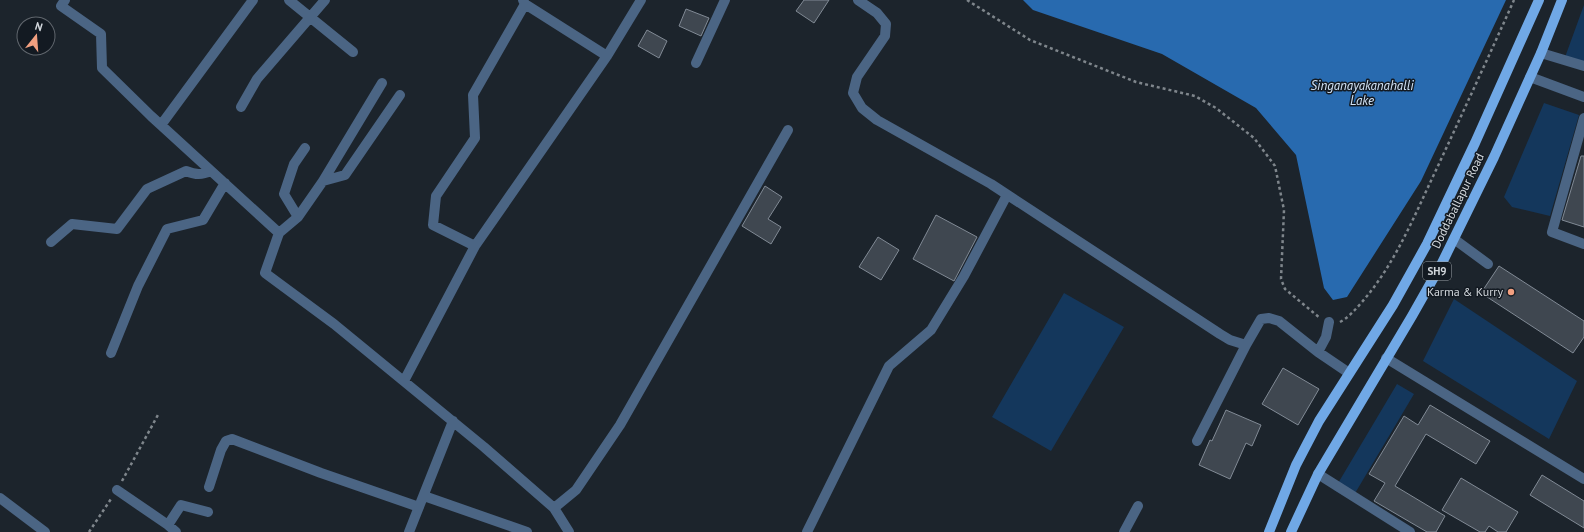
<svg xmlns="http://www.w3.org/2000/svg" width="1584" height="532" font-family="'PT Sans',sans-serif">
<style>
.green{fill:#14375c}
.water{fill:#286aaf}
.building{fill:#3f4750;stroke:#818a95}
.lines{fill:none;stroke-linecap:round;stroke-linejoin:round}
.path{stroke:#7f868c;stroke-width:2.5;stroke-dasharray:3 3;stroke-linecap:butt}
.minor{stroke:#4b6584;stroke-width:10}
.major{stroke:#70a8e6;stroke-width:10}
.poi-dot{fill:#f2a080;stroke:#131a22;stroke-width:1.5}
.labels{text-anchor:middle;stroke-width:3;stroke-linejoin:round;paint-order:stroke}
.shield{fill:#131a22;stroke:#999fa5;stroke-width:1}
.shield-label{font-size:11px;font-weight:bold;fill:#d3d8dd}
.street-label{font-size:12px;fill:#d3d8dd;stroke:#131a22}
.poi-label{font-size:12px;fill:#d3d8dd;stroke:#131a22;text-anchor:end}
.water-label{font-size:13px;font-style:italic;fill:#d3e4f7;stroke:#131a22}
</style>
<rect width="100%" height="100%" fill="#1c242c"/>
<path class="green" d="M1584,5V67L1564,60Z
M1544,103L1579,115L1550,216L1512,207L1504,197Z
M1064,293L1124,327L1051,451L992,417Z
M1454,299L1577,381L1549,439L1423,361Z
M1397,384L1414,394L1351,500L1334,490Z"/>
<path class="water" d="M1023,0H1506L1421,181L1347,297L1333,300L1324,288L1296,155L1256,108L1162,54L1033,10Z"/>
<path class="building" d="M804,0H829L814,23L796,11Z
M686,9L709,18L701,36L679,26Z
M647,30L667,41L659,58L638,46Z
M1581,156H1584V227L1562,220Z
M765,186L782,197L768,219L781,227L771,244L742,226Z
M936,215L977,237L954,281L913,259Z
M878,237L899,250L881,280L859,267Z
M1499,266L1584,321V337L1573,353L1481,293Z
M1283,368L1319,389L1298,425L1262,404Z
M1430,405L1490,441L1476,464L1426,434L1395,486L1445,516L1436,532H1427L1374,501L1385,483L1369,474L1404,416L1418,425Z
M1226,410L1261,425L1252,446L1246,443L1230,479L1199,465L1210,440L1212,441Z
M1542,475L1584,501V528L1530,495Z
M1461,478L1518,512L1506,532H1498L1489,526L1485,532H1480L1442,510Z"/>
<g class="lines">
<path class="path" d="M967,0L1030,40L1136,82L1195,96L1216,108L1254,138L1275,166L1284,210L1281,279L1285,289L1320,318
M1340,322C1349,317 1355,310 1362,302C1396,263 1415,214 1437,168C1463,112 1489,56 1514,0
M122,481L159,413
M89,532L111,499"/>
<path class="minor" d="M65,0L61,6L101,34L102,68L151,116L279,233L265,273L334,324L484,447L554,508L569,532
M289,0L353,52
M523,0L525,4L473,95L475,138L436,196L433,225L475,246L607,56L641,0
M858,0L877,13L886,24L885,36L857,77L853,93L862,108L877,120L991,184L1220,334L1230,340L1246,345L1261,319L1269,318L1279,321L1318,352L1349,373
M525,4L607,56
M1541,53L1584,66
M696,63L725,0
M1530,77L1584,97
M241,107L257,79L325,0
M1584,118L1552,232L1584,244
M161,125L253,0
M323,181L345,175L400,95
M298,217L284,194L294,164L305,148
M279,233L298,217L323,181L382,83
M1454,239L1488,264
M51,242L72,224L117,229L147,189L186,171C196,175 202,175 211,171
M1318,352L1326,337L1329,322
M111,353L138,286L167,229L203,220L225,183
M1386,358L1584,479
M404,381L475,246
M1197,441L1246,345
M1318,474L1410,532
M209,487L221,450L226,441L232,439L321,473L419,507
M117,490L168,525L176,532
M424,496L527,532
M0,498L45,532
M554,508L576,490L620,425L788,130
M168,525L181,505L208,512
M409,532L453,421
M807,532L889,366L931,330L964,276L1007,195
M1124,532L1138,506"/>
<path class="major" d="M1269,532L1296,465L1319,421L1393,305L1427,244L1475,143L1539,0
M1291,532L1318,474L1412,316L1442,263L1494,157L1541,53L1562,0"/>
</g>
<circle class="poi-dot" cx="1511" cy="292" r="4"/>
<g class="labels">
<rect class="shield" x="1423" y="262" width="28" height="18" rx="3"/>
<g class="shield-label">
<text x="1437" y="275">SH9</text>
</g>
<g class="street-label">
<text transform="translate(1458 201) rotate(-64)" y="4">Doddaballapur Road</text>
</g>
<g class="poi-label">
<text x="1503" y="296">Karma &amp; Kurry</text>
</g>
<g class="water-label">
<text x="1362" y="90">Singanayakanahalli<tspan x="1362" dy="15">Lake</tspan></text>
</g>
</g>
<g transform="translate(36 36) rotate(17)"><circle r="19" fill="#131a22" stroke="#60666d"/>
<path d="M0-3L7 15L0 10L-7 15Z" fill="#f2a080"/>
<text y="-6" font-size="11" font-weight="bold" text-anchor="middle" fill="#d3d8dd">N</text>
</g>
</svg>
